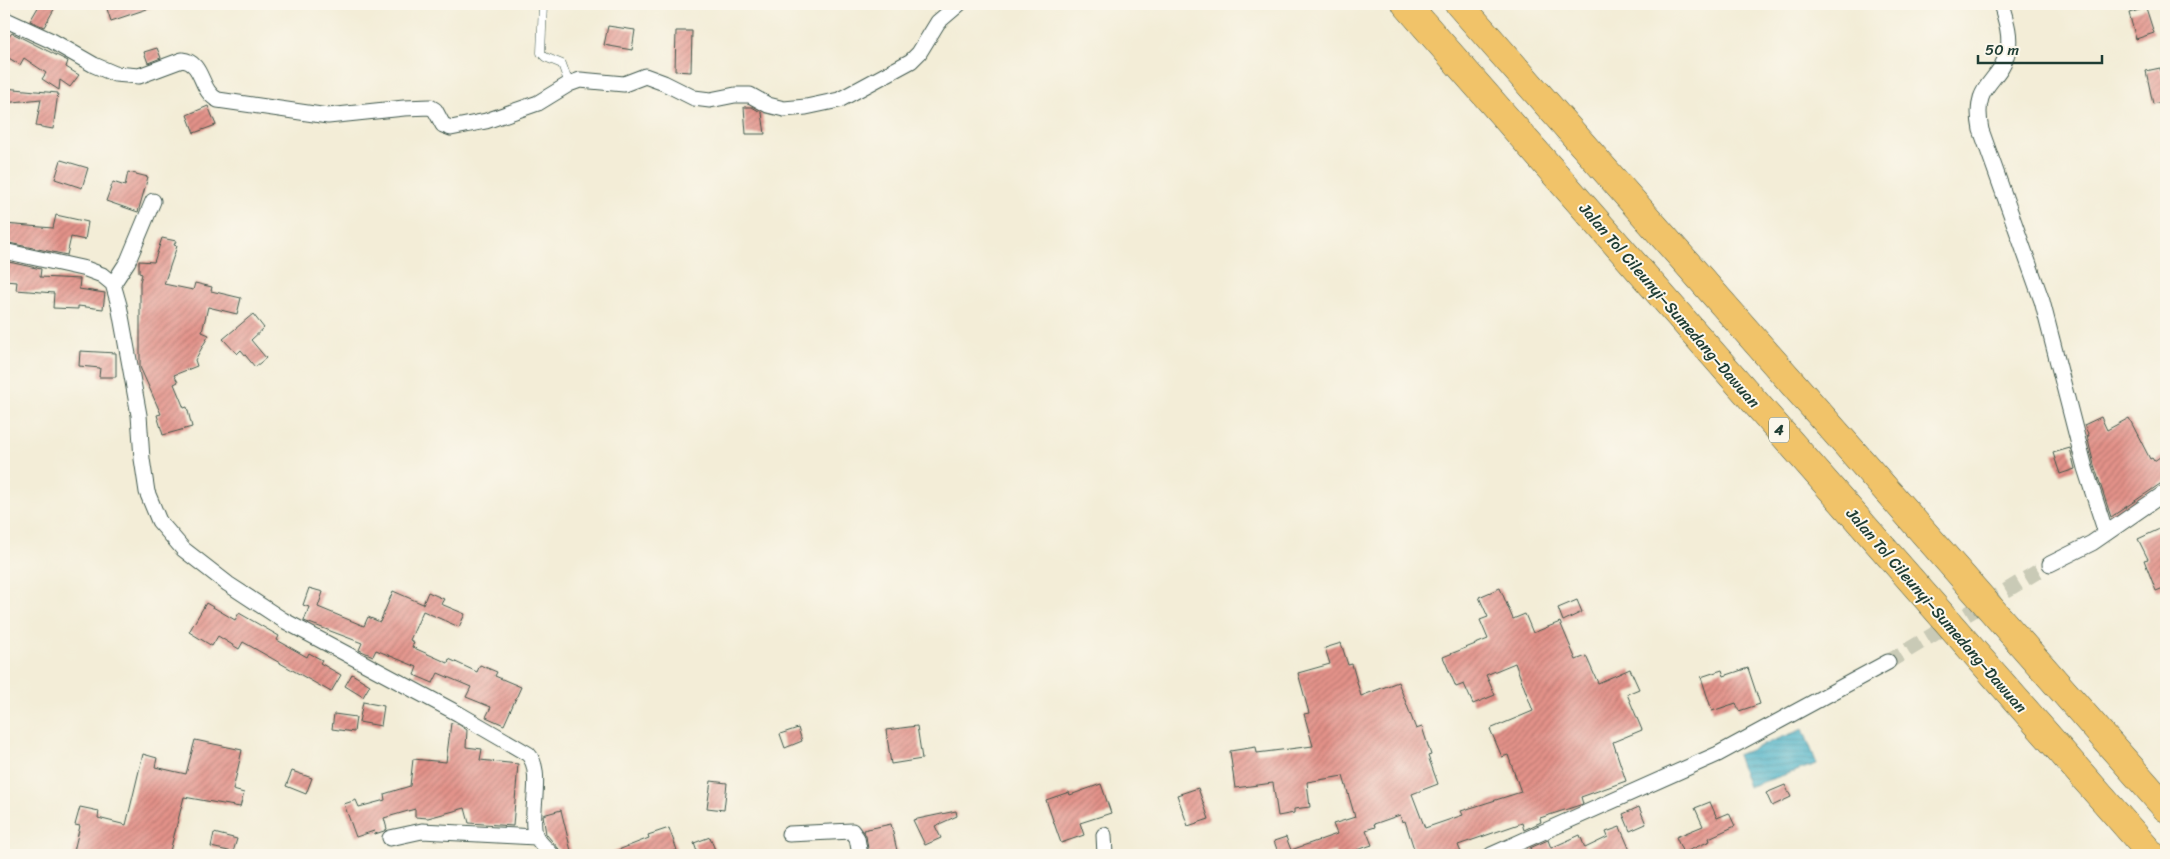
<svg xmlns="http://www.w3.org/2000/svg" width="2170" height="859" font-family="Sriracha,sans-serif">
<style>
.water{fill:url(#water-rules);stroke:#33767d}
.building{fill:url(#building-hatch)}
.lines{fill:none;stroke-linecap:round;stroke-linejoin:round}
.minor-tunnel{stroke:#c9cab6;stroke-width:15;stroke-dasharray:15 8;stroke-linecap:butt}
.service-casing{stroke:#3f574c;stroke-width:9}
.minor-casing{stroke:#3f574c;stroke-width:17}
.motorway-casing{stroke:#3f574c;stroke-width:29}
.service{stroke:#fff;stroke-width:8}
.minor{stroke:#fff;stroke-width:15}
.motorway{stroke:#f1c369;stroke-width:28}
.labels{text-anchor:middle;stroke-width:4;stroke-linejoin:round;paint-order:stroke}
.shield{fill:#fbf7ec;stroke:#61756b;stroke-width:1}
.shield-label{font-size:15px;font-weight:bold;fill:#1f3d34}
.street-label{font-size:16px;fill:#1f3d34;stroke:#fbf7ec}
</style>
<defs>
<pattern id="water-rules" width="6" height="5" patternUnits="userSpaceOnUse" patternTransform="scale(1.25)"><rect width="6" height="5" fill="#47b0c6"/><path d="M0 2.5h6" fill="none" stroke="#3b90a2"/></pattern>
<pattern id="building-hatch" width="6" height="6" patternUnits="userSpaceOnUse" patternTransform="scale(1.25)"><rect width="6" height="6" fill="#e39289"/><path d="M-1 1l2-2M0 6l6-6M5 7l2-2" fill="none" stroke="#b77871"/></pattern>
</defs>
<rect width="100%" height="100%" fill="#fbf7ec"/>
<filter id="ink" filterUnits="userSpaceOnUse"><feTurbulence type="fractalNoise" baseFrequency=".02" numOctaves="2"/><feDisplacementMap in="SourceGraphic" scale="10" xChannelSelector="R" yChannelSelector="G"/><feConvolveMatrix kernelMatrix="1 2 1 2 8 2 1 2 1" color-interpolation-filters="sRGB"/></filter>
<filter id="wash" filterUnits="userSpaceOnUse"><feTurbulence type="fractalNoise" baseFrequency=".0096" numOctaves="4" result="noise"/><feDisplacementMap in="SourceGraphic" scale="20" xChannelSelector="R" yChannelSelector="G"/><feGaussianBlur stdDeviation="1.12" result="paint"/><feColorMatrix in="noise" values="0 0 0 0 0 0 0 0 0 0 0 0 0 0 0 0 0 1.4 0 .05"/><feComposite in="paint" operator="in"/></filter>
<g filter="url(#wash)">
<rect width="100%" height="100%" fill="#f3edd7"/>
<path class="water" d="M1803,729L1817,764L1748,787L1737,755Z"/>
<g id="blocks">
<path class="building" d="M40,4H57L44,27L30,21Z
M113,4H156V6L111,21L106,6Z
M2146,8L2154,33L2136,39L2129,13Z
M608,26L635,30L632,50L604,45Z
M676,31H692L691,72L675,71Z
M12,33L68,61L66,67L79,75L70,87L60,80L59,90L42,79L46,73L24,58L20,65L4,55V43Z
M157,48L161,58L148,63L144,52Z
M2160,68L2163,80H2166V101L2153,104L2146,71Z
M4,88L58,93L53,129L36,126L41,99L4,103Z
M208,106L216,125L194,133L187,115Z
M744,107H752L762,113L765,134H746Z
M61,160L88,168L82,188L55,179Z
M128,172L148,177L138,212L106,201L113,182L125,186Z
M56,215L88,222L85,240L71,237L67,255L4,242V224L53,228Z
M162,238L176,241L174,245L177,246L164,284L193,290L195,283L212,287L211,291L241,298L237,314L208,307L202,332L209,335L195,360L197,366L174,375L178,382L174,384L184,408L187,407L192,427L163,435L157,415L161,414L140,367V282L142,274L139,273V261L154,262Z
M4,261L41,269L40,277L80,279L79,289L105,293L103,309L78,306V309L53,308L54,293L16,290L17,282L4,281Z
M253,314L264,328L251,340L266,358L255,367L241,350L237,354L223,339Z
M80,351L116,353V377H99L100,368L79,366Z
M2101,417L2107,430L2129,418L2150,459L2152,458L2154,461L2166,453V480L2111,517L2094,465L2087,436H2089L2084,425Z
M2070,448L2075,469L2060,474L2053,453Z
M2166,526V587L2156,591L2144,560L2148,559L2138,539Z
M309,588L323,592L318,607L364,626L368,617L380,622L393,591L423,604L428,592L444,599L441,604L465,614L459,627L423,611L410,640L414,642L412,647L448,663L449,659L477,672L480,665L497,672L495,676L521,687L504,725L486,717L491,707L466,697L471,687L438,673L433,683L414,675L417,667L376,650L373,656L359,650L362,643L304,621L309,607L303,605Z
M1500,588L1513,619L1525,614L1533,633L1560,622L1576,660L1586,656L1598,683L1630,669L1639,689L1627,694L1642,730L1613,742L1626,781L1581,797L1583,804L1540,818L1541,822L1524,830L1522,823L1458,845L1462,855H1416L1405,821L1402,822L1400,815L1374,824L1375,827L1366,830L1372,845L1357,850L1358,855H1336L1335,851L1322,855H1279L1274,841L1286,837L1291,850L1337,834L1333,824L1355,817L1343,776L1307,782L1310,807L1294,809V813L1278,816L1273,783L1235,788L1230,751L1256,747L1257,753L1313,746L1304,714L1309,713L1298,673L1330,664L1325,648L1341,643L1348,665L1352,664L1361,696L1398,682L1416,729L1422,727L1431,755L1428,756L1438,784L1412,794L1425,828L1463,815L1461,811L1521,792L1508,755L1502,757L1490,729L1533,711L1515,663L1486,675L1495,695L1473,704L1464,684L1456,687L1443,657L1488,639L1480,620L1488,617L1479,597Z
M1577,600L1582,612L1563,621L1558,608Z
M206,603L235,620L239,613L279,636L277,640L307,657L309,653L322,660L320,663L341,675L331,692L243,642L239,649L218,636L212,646L189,632Z
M1748,668L1760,704L1739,711L1736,703L1712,711L1701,677L1722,670L1724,676Z
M352,674L370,685L363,697L345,686Z
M363,702L384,706L381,726L359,722Z
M334,714L356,717L354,732L332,729Z
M451,723L458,724L467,730L466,747L482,749L480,760L518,764L513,826L469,823L465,808L428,818L415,817V809L384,818L387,829L384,831L375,834L374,831L356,837L344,804L356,800L359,807L385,800L384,794L410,786L413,759L446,762Z
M917,726L922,759L891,764L886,730Z
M798,728L802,741L785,748L780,734Z
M195,740L242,750L233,790L244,793L240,807L184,797L169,855H73L80,826L75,825L80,807L99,811L98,818L126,825L143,754L157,758L155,767L186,774Z
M292,771L312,778L306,794L286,786Z
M711,781L727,783L724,810L707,808Z
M1101,784L1111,813L1080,823L1084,835L1061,843L1046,800L1069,792L1070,795Z
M1785,785L1791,797L1772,806L1766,793Z
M1198,788L1209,819L1188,826L1177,795Z
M1710,802L1717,818L1729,813L1735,826L1709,838L1710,841L1683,853L1676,837L1703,826L1695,808Z
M1639,807L1646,824L1630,831L1623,814Z
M561,810L572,855H561L559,849L546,834L543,815Z
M956,811L957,816L935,826L941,838L925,845L913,820Z
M891,824L898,855H869L866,836L863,830Z
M1620,827L1632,855H1533L1530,848L1548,840L1551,848L1580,835L1585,848L1608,837L1606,832Z
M669,828L677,850L662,855H656L654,851L642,855H608V854L649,838L648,835Z
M214,833L237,839L233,852L211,847Z
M710,837L717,855H698L694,843Z"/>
</g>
</g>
<g filter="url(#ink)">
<use href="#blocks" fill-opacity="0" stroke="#3f574c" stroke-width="1"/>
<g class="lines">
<path class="minor-tunnel" d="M1888,662L2050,564"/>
<defs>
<path id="service" d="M543,4L541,53L545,57L562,64L569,84"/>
<path id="minor" d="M2001,4C2005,18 2011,34 2008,49C2001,85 1971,81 1981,130L2042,301L2085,468L2106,533
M4,19L52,41L94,65L115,74L139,76L182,60C204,62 199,91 218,100L328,116L404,108L430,107L435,110L443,125L451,128L486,121L538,103L569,84L580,80L624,84L645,76L664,83L694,98L710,100L735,95H750L768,105L784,109L806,107L839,100L911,61L919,53L938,22L959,4
M4,251L86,269L102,275L113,284L119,305L139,415L142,459L147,492L159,521L183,549L228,584L283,620L459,714L528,754C544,771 529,813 535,834C537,841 547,849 552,855
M113,284L128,261L153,201
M2050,564L2092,543L2166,492
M789,834L852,831L857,838L860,855
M1104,835L1105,855
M390,838L422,831L536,837
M1491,855L1718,754L1888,662"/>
<path id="motorway" d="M1406,4L2152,855
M1459,4L2166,808"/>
</defs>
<use href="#service" class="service-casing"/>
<use href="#minor" class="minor-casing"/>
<use href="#motorway" class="motorway-casing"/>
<use href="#service" class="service"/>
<use href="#minor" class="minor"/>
<use href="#motorway" class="motorway"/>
</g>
</g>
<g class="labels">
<rect class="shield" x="1769" y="417.5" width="20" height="25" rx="4"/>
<g class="shield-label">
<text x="1779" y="435">4</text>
</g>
<g class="street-label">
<text transform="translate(1670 305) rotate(49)" y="6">Jalan Tol Cileunyi–Sumedang–Dawuan</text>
<text transform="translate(1937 610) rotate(49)" y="6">Jalan Tol Cileunyi–Sumedang–Dawuan</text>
</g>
</g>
<rect width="2170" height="859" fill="none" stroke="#fbf7ec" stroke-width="20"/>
<path d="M1978 55v8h124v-8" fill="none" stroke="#1f3d34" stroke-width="2.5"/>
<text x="1985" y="55" font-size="15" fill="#1f3d34" stroke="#fbf7ec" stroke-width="4" paint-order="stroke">50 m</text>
</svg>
